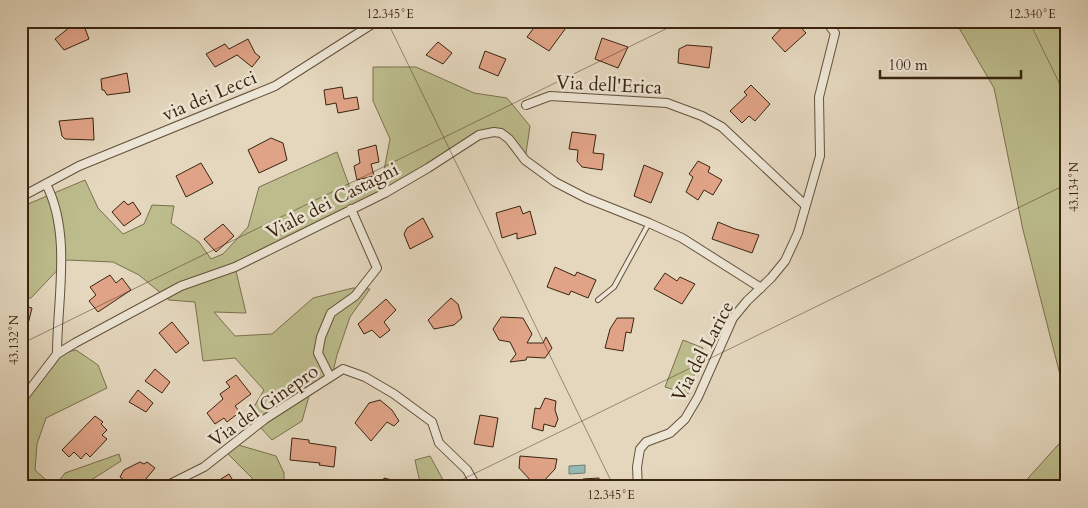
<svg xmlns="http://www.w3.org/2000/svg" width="1088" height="508" font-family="Cardo,serif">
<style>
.green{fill:#bcbc8c;stroke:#7b704d}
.water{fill:#95b9b4;stroke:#717d72}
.building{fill:#e0a387;stroke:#3a240e}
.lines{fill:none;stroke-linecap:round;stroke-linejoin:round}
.lane-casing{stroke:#64513a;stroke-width:6}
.street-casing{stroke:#64513a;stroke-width:10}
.lane{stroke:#ede5d5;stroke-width:4}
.street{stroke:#ede5d5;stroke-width:8}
.ticks{fill:none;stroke:#3a240e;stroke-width:1;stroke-opacity:0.45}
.labels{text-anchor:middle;stroke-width:5;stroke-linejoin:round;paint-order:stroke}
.street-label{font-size:19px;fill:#3a240e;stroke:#ede5d5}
.neatline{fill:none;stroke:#3a240e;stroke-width:2}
.ticks-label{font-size:12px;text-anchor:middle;fill:#3a240e}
</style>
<rect width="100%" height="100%" fill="#e4d7be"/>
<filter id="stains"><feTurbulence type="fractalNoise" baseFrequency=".004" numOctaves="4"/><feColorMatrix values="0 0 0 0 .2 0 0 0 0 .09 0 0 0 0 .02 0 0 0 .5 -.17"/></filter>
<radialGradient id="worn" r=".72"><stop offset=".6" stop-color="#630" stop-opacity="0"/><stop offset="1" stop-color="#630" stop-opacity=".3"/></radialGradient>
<path class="green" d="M955,21H1067V402L1023,230L994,88Z
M373,67H416L474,93L507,98L530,126L525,160L501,133L479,135L428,168L235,267L246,313L214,312L235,336L272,334L313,298L353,288L370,289L350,317L337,355L332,376L311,389L302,421L272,440L249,415L264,390L235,358L203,361L195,302L169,300L139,275L113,262L67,260L31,298L21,299V201L28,204L85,180L98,208L123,234L144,224L152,205L174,206L171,223L199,242L211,259L223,254L248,227L259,187L337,152L350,188L383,176L390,139L373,101Z
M683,340L703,348L688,394L665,387Z
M76,350L98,365L107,388L46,418L37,444L35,470L54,487L65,473L119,454L121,461L88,482L89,487H21V401L57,354Z
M1067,435V487H1020Z
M235,444L276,456L284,473V487H256L252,478L225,451Z
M430,456L447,487H421L415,460Z"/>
<path class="water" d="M585,465V473L569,474V466Z"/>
<path class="building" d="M539,21L547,24L549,21H563L568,25L549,51L527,37Z
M788,21H795L806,33L785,52L772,38Z
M83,23L89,39L64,50L55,39L70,27Z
M602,38L628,47L618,68L595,59Z
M248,39L255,53L260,57L252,67L237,55L215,67L206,54L225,44L229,49Z
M438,42L452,53L443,64L426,55Z
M687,45L712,47L709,68L678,63L679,49Z
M485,51L506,59L498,76L479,68Z
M127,73L130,92L107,95L104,90H102L101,79Z
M751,85L770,104L755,121L749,116L742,123L730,111L747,95L744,92Z
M342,87L344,99L357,97L359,109L338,113L336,103L326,105L324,90Z
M93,118L94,140L65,139L62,136L59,121Z
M572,132L596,135L593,153L604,154L602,170L582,167L577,161L578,150L569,149Z
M271,138L283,143L287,160L259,173L248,150Z
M376,145L379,162L371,164L374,176L357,180L354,166L360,163L358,150Z
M698,161L710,167L708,172L722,180L713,195L704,190L698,200L686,192L693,177L689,174Z
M201,163L213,183L186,197L176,176Z
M644,165L663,173L651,203L634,196Z
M124,201L128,205L133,202L141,214L124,226L112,212Z
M520,206L523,214L530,211L536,234L517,239V233L502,238L496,213Z
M423,218L433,237L410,249L404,234L407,228Z
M718,222L735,229L759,235L752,253L712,239Z
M223,224L234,236L216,252L204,239Z
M555,267L575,276L577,272L596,280L588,298L571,291L569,295L547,287Z
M665,273L677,281L680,277L695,284L682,304L654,289Z
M110,275L116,283L122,278L131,290L98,312L89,301L96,295L90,287Z
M451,298L458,304L462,318L454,325L434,329L428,320Z
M386,299L396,310L384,322L390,330L380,338L372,330L364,334L358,324Z
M21,305L32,308L24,340H21Z
M501,317L523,318L532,334L527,343H543L546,337L552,348L545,358L527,357L526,360L510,362L516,354L510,342L499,340L493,329Z
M617,318H634L631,333L626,332L623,351L605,348L610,329Z
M172,322L189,343L176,353L159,333Z
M155,369L170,382L162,393L145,381Z
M236,375L251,394L235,406L240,412L227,422L224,418L215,424L207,413L223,399L220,394L230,387L226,382Z
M138,390L153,403L146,412L129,402Z
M545,398L556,401L555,410L558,419L555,427L544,424L543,431L532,428L535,408L540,409Z
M380,400L392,410L399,421L394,426L387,422L371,441L355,423L369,403Z
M480,415L498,418L493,447L474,444Z
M95,416L103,422L101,424L107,430L102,435L107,439L90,457L86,453L81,459L74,452L69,457L62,450Z
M292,438L309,440V443L336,447L334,467L319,465L320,463L290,460Z
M520,456L557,459L555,469L542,483H533L519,468Z
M140,462L144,464L147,462L155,468L145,480L142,487H128V483L120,477L124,470Z
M229,474L237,487H208Z
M384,478L408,484V487H381Z
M599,478L600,487H583V479Z"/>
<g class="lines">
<defs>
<path id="lane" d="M598,300L614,287L649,223"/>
<path id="street" d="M526,105L550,96L667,103L702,116L722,127L805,205
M46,184C72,234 57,300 57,354L75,343L181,286L235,267L385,193L428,168L479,135L494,132L501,133L509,139L525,160L555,182L586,198L649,223L682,238L761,288
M21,197L79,166L275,86L377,21
M330,377L318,353L321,337L331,313L355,296L377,268L351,209
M21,401L57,354
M170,484L204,467L265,419L343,369L365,377L394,394L432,422L439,443L467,470L476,486L480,487
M638,487L637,467L640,449L646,442L670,433L685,419L698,397L733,318L747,301L771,278L785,261L798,233L820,156L819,97L835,33L826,21"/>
</defs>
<use href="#lane" class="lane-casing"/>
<use href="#street" class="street-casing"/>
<use href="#lane" class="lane"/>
<use href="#street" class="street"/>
</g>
<path class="ticks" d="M387,21L614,487M1029,21L1067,99M21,344L682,21M447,487L1067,184"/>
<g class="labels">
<g class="street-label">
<text transform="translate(609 84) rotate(3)" y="7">Via dell'Erica</text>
<text transform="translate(209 95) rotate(-23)" y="7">via dei Lecci</text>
<text transform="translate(332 200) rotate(-27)" y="7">Viale dei Castagni</text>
<text transform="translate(702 351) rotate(-62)" y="7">Via del Larice</text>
<text transform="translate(263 405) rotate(-35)" y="7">Via del Ginepro</text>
</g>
</g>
<rect width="1088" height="508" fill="none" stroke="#e4d7be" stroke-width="55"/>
<path d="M880 70v8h141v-8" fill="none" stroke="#3a240e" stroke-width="2.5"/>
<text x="888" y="70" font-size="15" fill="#3a240e" stroke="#ede5d5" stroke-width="4" paint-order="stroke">100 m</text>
<rect x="28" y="28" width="1032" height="452" class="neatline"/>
<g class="ticks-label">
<text x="390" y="18">12.345°E</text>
<text x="1032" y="18">12.340°E</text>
<text transform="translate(1074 187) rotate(-90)" y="4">43.134°N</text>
<text transform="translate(14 340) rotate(-90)" y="4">43.132°N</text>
<text x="611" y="499">12.345°E</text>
</g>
<rect width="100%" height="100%" filter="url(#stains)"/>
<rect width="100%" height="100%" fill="url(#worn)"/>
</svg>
